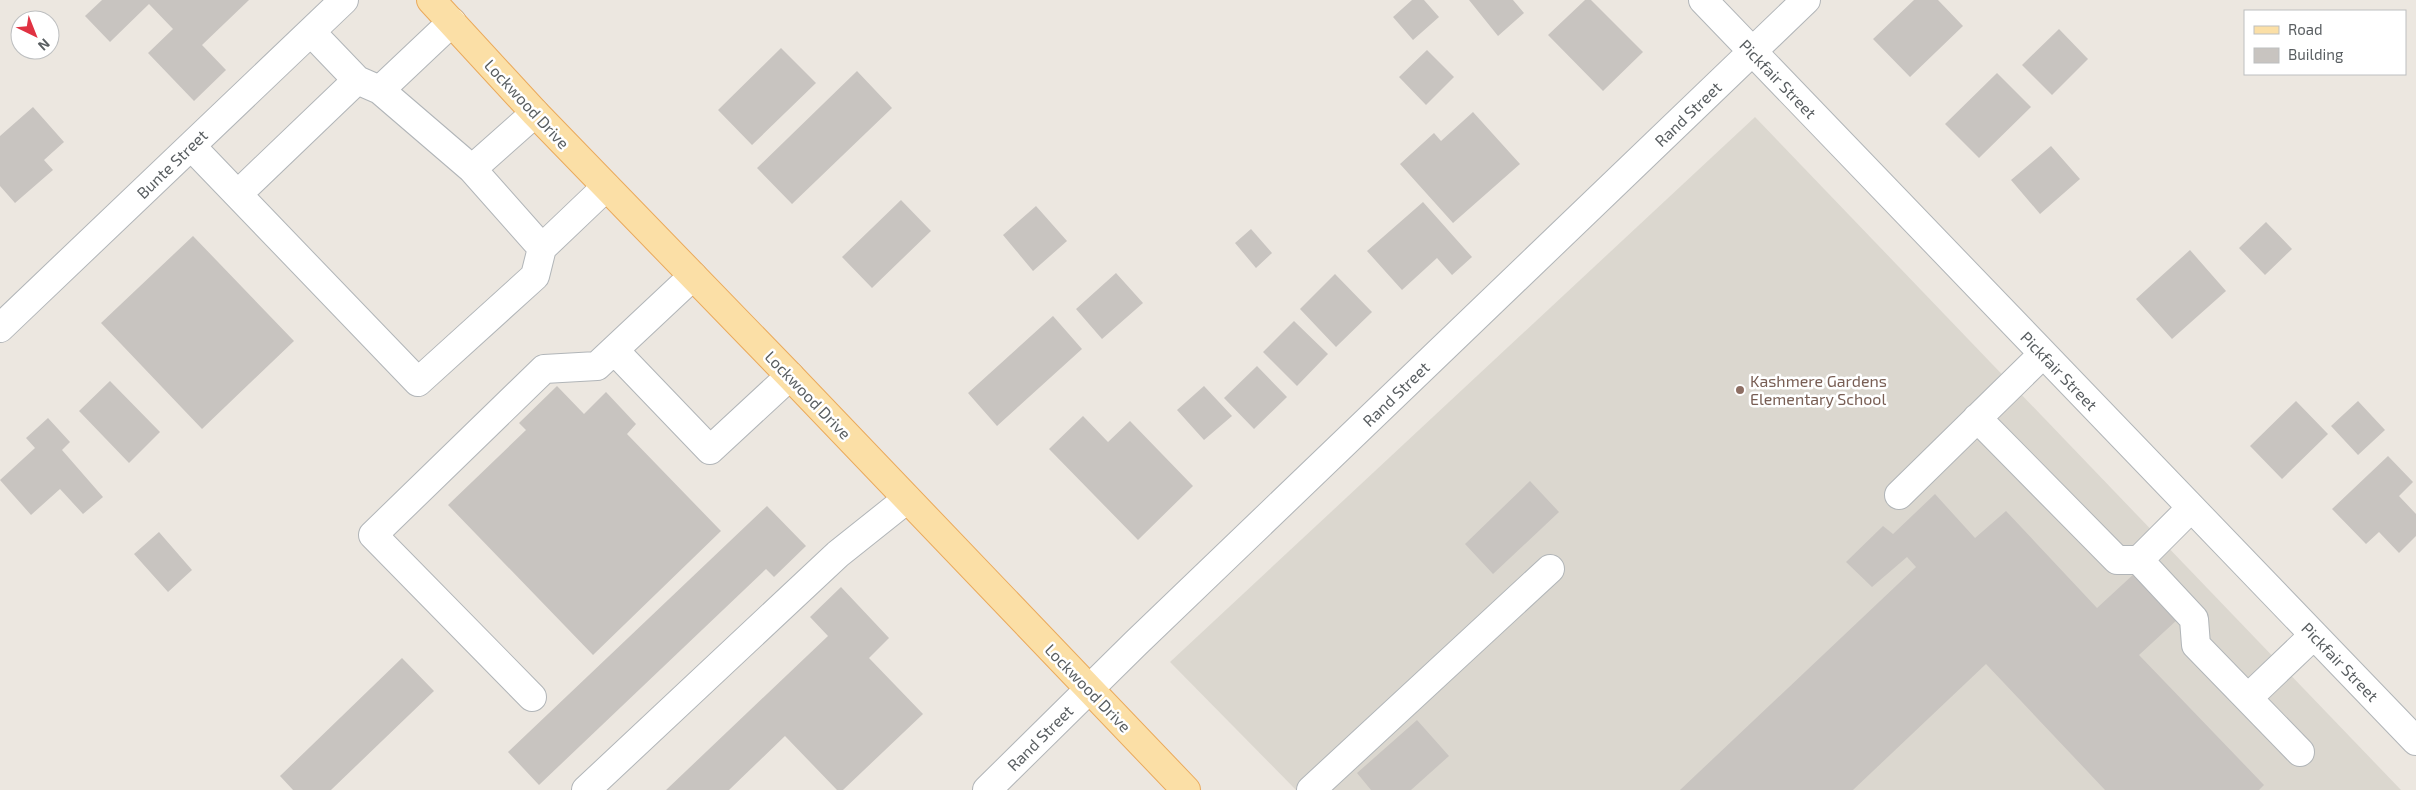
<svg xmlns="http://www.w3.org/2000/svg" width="2416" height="790" font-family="'Exo 2',sans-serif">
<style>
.education{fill:#dbd7cf}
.building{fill:#c8c4c0}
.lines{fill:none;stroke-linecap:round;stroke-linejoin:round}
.minor-casing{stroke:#b1b5b8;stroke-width:30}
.major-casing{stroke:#eaa95b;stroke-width:30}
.minor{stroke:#fff;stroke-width:28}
.major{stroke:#fbdfa6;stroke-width:28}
.education-dot{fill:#8d6e63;stroke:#fff;stroke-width:2}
.labels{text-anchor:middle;stroke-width:5;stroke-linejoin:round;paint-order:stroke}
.street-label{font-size:16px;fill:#595e61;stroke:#fff}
.education-label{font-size:16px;fill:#785e54;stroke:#fff;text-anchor:start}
</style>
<rect width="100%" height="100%" fill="#ece7e0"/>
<path class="education" d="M1755,117L2401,790H1296L1170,662Z"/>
<path class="building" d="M102,0H249L202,45L226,70L194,101L148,53L173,29L149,4L110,42L85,16Z
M1412,0H1424L1439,17L1413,40L1393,17Z
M1469,0H1513L1524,13L1498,36Z
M1585,0H1591L1643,52L1603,91L1548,35Z
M1914,0H1938L1963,26L1910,77L1873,39Z
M2059,29L2088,59L2052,95L2022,65Z
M781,48L816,83L752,145L718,110Z
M1427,50L1454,77L1426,105L1399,77Z
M857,71L892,108L792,204L757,168Z
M1997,73L2031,107L1979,158L1945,124Z
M33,107L64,142L44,160L53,170L15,203L0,186V136Z
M1473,112L1520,164L1453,223L1400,164L1434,133L1441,141Z
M2051,146L2080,179L2040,214L2011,180Z
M901,200L931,231L872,288L842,257Z
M1423,202L1472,257L1452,275L1437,258L1402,290L1367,251Z
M1036,206L1067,241L1033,271L1003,235Z
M2266,222L2292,249L2265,275L2239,248Z
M1251,229L1272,253L1256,268L1235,243Z
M193,236L294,341L202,429L101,323Z
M2190,250L2226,291L2172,339L2136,299Z
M1116,273L1143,303L1102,339L1076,309Z
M1335,274L1372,312L1336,347L1300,309Z
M1053,316L1082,349L997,426L968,393Z
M1294,321L1328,354L1297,386L1263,352Z
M1257,366L1287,397L1254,429L1224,398Z
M110,381L160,432L129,463L79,411Z
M557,386L584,414L606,392L636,424L627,434L721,531L593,655L448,505L526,430L519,423Z
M1204,386L1232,416L1204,440L1177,410Z
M2296,401L2328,434L2282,479L2250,446Z
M2358,401L2385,430L2358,455L2331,426Z
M1083,416L1108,442L1130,421L1193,486L1138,540L1049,449Z
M48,418L70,442L62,450L103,497L83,514L60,489L31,515L0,480L35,448L26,438Z
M2388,456L2413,482L2399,496L2416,514V536L2399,553L2379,532L2366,544L2332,509Z
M1530,481L1559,512L1493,574L1465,544Z
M1935,494L1975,538L2006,511L2097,608L2136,572L2178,619L2139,655L2264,785L2259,790H2105L1986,664L1853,790H1680L1916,567L1907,557L1872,587L1846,562L1883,526L1893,534Z
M767,506L806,546L774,577L766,569L539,785L508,752Z
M159,532L192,570L168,592L134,554Z
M841,587L889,638L869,658L923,714L843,790H837L785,736L729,790H666L828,636L810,617Z
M402,658L434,691L331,790H293L280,776Z
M1417,720L1449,756L1411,790H1371L1357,773Z"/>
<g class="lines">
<defs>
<path id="minor" d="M1703,0L2416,741
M311,32L357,80L380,90L472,169L542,248
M380,90L452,22
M191,146L418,382L535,276L542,248L606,187
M472,169L535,113
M238,194L357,80
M0,328L344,0
M614,350L710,450L790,376
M1977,418L2117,560H2139L2194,619L2196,645L2300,752
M1899,495L2043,354
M2139,560L2191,508
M532,697L373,535L544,369L597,366L693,276
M2248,698L2314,635
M586,790L838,554L907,499
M987,790L1136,643L1806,0
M1311,790L1550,569"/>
<path id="major" d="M431,0L535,113L790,376L1186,790"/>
</defs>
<use href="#minor" class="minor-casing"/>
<use href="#major" class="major-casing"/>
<use href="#minor" class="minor"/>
<use href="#major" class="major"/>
</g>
<circle class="education-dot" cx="1740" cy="390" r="5"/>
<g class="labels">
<g class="street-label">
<text transform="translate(1778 79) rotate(46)" y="6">Pickfair Street</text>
<text transform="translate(527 104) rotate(47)" y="6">Lockwood Drive</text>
<text transform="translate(1688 114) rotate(-44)" y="6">Rand Street</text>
<text transform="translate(172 164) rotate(-44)" y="6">Bunte Street</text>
<text transform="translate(2059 371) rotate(46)" y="6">Pickfair Street</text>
<text transform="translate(1396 394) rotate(-44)" y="6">Rand Street</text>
<text transform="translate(808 395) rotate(46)" y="6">Lockwood Drive</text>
<text transform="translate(2340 662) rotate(46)" y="6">Pickfair Street</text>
<text transform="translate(1088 688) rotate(46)" y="6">Lockwood Drive</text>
<text transform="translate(1040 738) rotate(-45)" y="6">Rand Street</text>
</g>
<g class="education-label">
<text x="1750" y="387">Kashmere Gardens<tspan x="1750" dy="18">Elementary School</tspan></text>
</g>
</g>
<rect x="2244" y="10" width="162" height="65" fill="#ffffff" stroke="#bdbfc0"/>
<rect x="2254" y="26" width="25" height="8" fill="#fbdfa6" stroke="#bdbfc0"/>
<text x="2288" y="35" font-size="15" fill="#595e61">Road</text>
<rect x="2254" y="48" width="25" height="15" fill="#c8c4c0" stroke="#bdbfc0"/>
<text x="2288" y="60" font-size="15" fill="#595e61">Building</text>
<g transform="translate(35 35) rotate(137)"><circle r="24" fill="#ffffff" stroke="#bdbfc0"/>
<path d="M0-4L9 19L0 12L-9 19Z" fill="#e03242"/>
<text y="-8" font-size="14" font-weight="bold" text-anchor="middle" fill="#595e61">N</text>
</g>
</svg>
